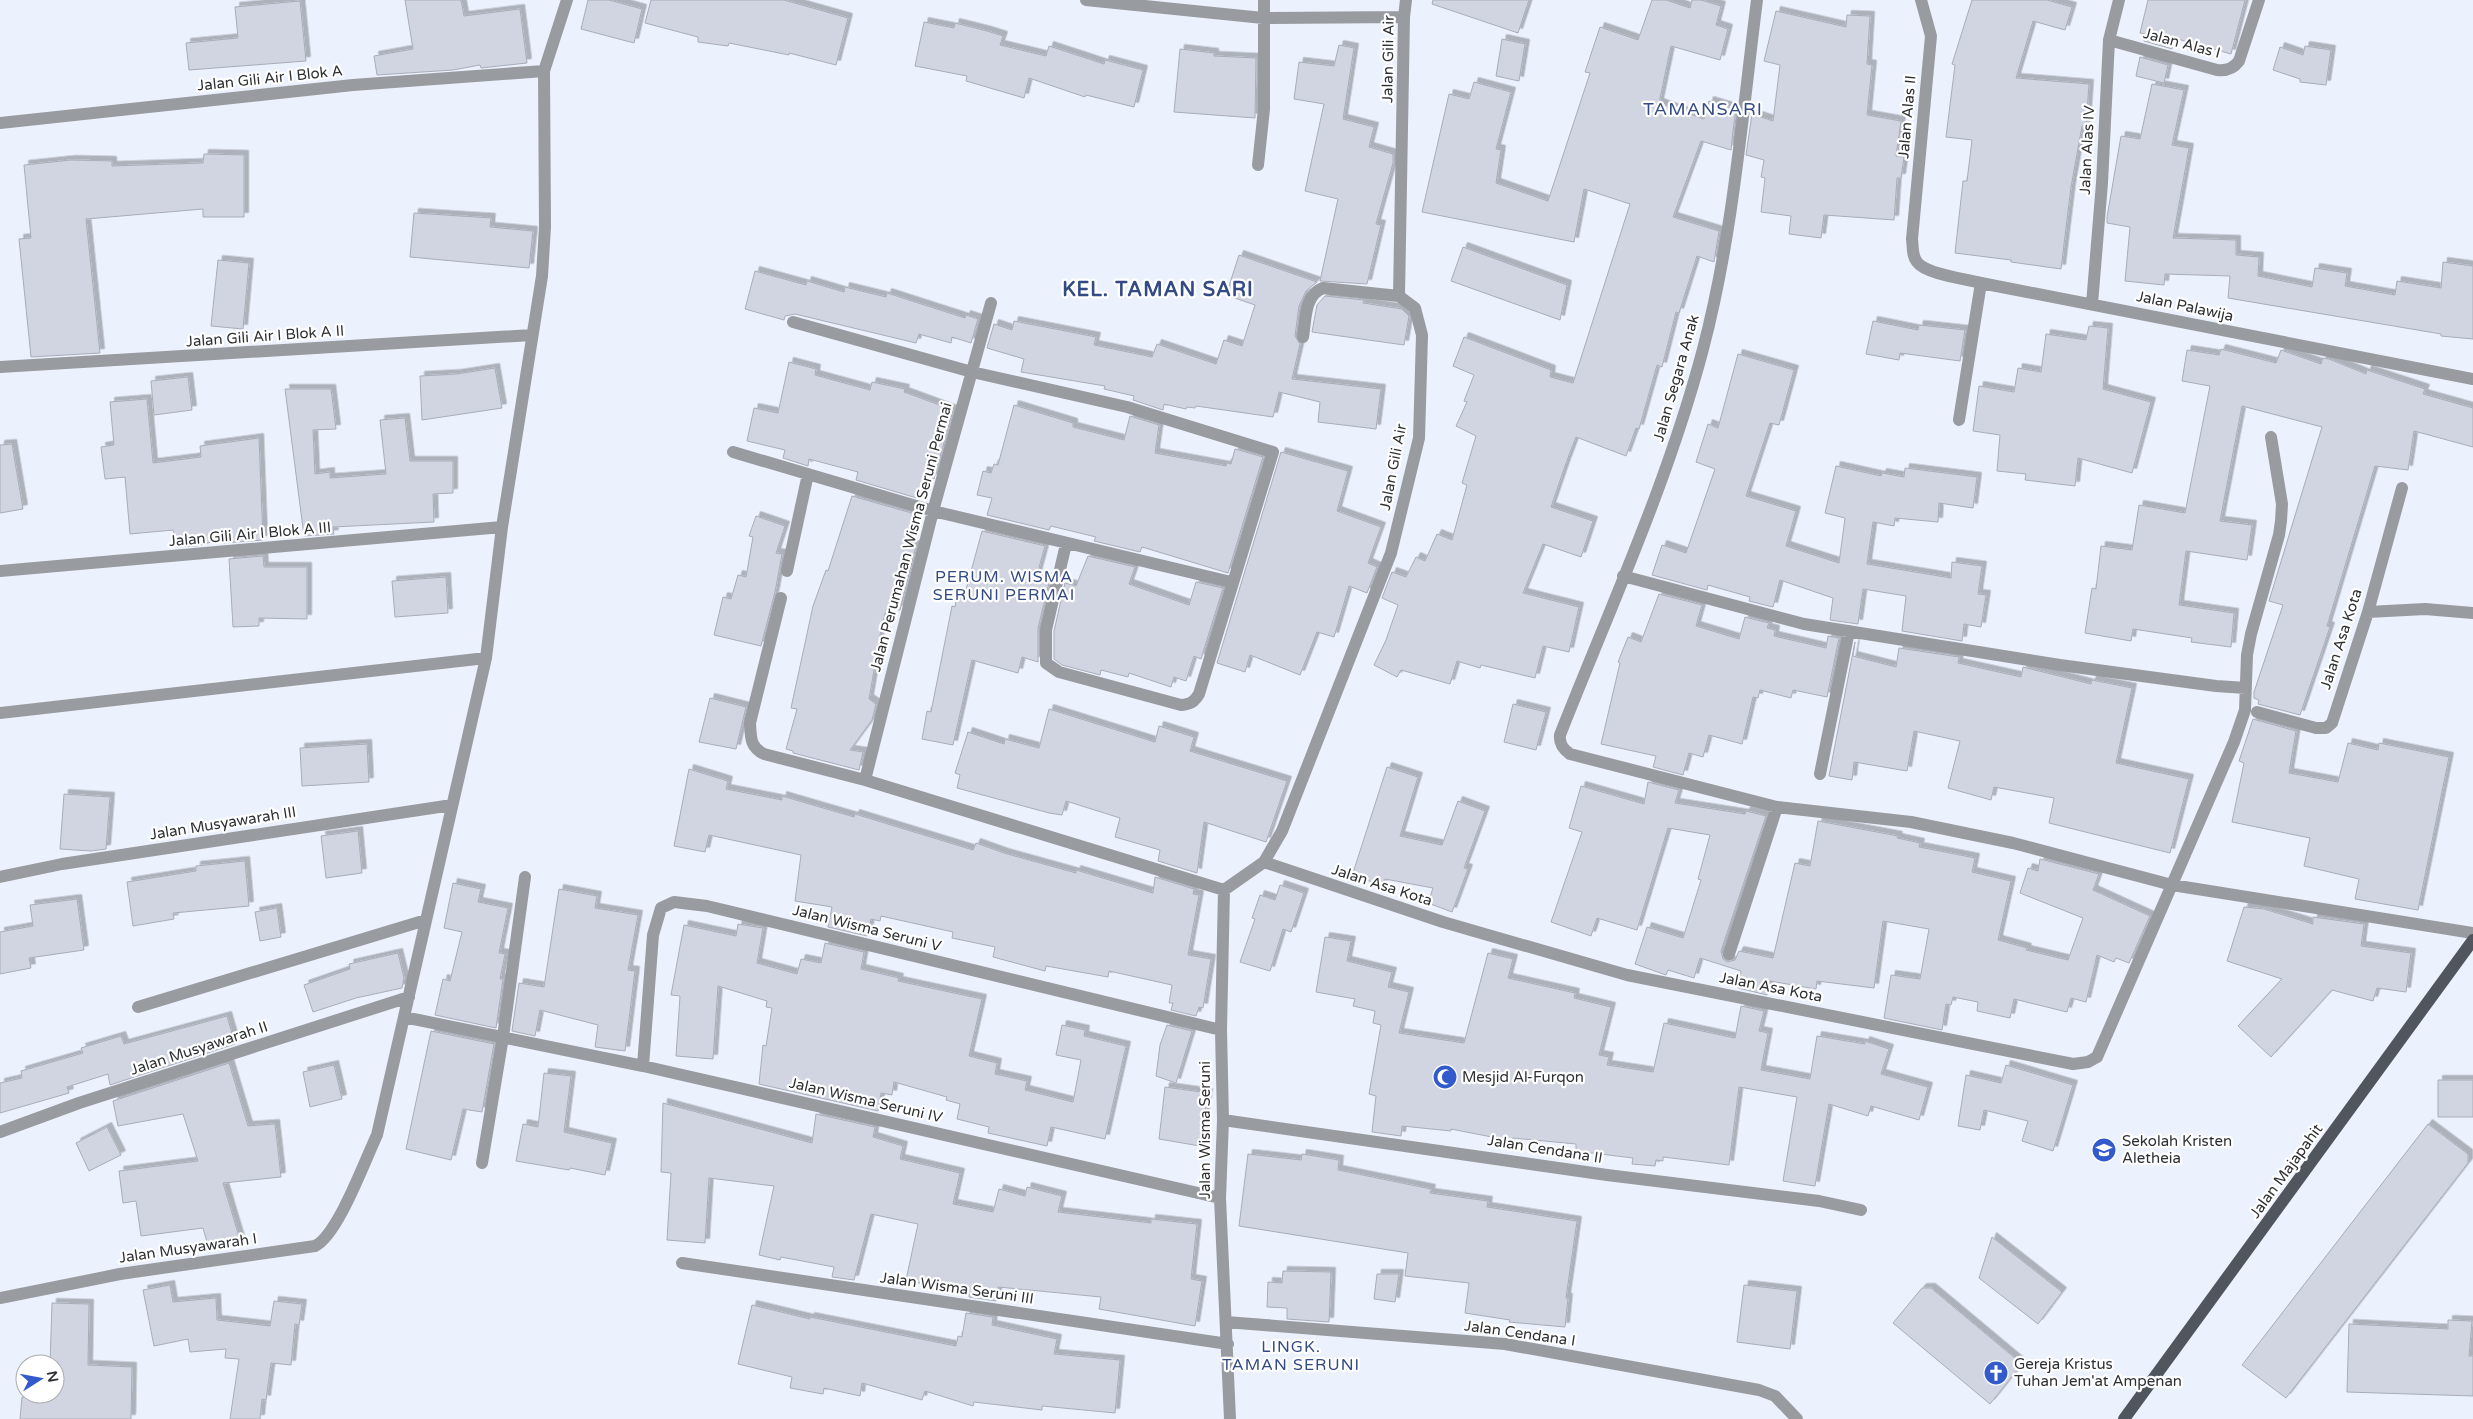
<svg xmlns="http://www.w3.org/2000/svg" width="2473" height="1419" font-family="'Varela Round',sans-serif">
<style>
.building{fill:#d0d5e1;stroke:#a8adb8;filter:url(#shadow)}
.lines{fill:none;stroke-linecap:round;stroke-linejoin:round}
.minor{stroke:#989ba0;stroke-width:12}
.major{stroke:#51555d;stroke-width:12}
.labels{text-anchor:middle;stroke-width:4.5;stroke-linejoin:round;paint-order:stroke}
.street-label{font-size:15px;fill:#2e3034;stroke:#fff}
.poi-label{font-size:15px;fill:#2e3034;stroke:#fff;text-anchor:start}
.neighbourhood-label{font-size:16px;letter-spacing:1px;fill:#334a84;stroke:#fff}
.quarter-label{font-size:18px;letter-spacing:1px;fill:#334a84;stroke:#fff}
.district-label{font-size:20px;font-weight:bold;letter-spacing:1px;fill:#334a84;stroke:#fff}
</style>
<defs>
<filter id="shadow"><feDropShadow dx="4.5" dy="-4.5" stdDeviation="0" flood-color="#0004"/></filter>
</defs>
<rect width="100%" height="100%" fill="#ecf1fe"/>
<path class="building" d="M405,0H461L464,16L520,9L527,63L481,68L480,65L453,70L377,75L374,56L413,49Z
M588,0H609L642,9L634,43L581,29Z
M651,0H784L848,18L836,65L789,53V55L729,43L728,46L698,42V37L645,23Z
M1433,0H1529L1518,33L1432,4Z
M1652,0H1666L1690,8L1692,0H1701L1721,6L1716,25L1728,29L1720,60L1671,46L1659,103L1704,119L1709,101L1736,109L1733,131L1731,150L1701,141L1673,217L1719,231L1714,262L1697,256L1679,313L1676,312L1662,367L1657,365L1639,429L1636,428L1626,456L1576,437L1566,463L1551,507L1593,521L1581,557L1543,544L1523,593L1579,607L1569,652L1543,646L1535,678L1481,665L1480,668L1457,661L1450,684L1401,670L1397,677L1374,665L1386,640L1398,605L1382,598L1392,572L1406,577L1416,557L1425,561L1437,534L1452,540L1467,485L1462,483L1476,436L1456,426L1467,402L1464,401L1474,375L1453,366L1464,337L1551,370L1550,377L1573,383L1630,204L1584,189L1574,242L1422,212L1449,94L1469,99L1474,82L1511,92L1496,149L1501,150L1496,183L1548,201L1590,73L1585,72L1600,27L1638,40Z
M1972,0H2047L2072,7L2065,30L2033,21L2016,78L2089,84L2086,126H2082L2071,187L2061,269L2011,262V260L1955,253L1963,181H1967L1972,140L1946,137L1955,65L1952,64Z
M2148,0H2245L2231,54L2174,38L2172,49L2144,41L2145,34L2140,33Z
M300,1L306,61L189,70L186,43L238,38L235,7Z
M1776,11L1846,27L1847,15L1870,16L1867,64L1872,65L1867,115L1901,121L1896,156L1904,157L1901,178H1897L1894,220L1824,215L1821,238L1789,234L1791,216L1761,212L1765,178L1761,177L1764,160L1746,155L1752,114L1773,121L1780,65L1764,61Z
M924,22L954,28L955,23L987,31L1003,36L1000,45L1046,56L1049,46L1104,64L1105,60L1143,70L1134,107L1086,95L1085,97L1029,78L1024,98L966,81L967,76L915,66Z
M1502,39L1525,44L1519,81L1496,76Z
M1339,45L1354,48L1343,119L1374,127L1369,147L1393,154V163L1376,224L1381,225L1367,284L1320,281L1338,199L1305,191L1324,104L1294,99L1299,62L1334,66Z
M2305,46L2331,50L2326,85L2300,82V79L2273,70L2280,47L2303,55Z
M1180,49L1214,53V56L1256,58L1255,118L1174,112Z
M2140,57L2168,65L2164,83L2136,76Z
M2152,84L2184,90L2172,145L2189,148L2173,238L2236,240V255L2259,257L2258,276L2312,287L2315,268L2347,273L2345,286L2395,295L2397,281L2441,288L2443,262L2473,266V339L2441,336V334L2228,298L2230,276L2165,274L2164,285L2125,281L2130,227L2107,223V217L2121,136L2140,139Z
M204,154L244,155V217H203V209L86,219L100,353L31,357L19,239L31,238L24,165L71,160L112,161V166L203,163Z
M414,213L491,218L490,227L533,231L529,268L410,257Z
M1463,247L1567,285L1560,320L1451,281Z
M1239,255L1317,282L1306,291L1299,306L1295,336L1300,344L1292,379L1381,389L1376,429L1318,422L1320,402L1279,392L1273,417L1196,406L1195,408L1187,407L1186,409L1164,404L1163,410L1133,400L1134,396L1104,389L1105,386L1021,372L1024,359L987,348L994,324L1012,330L1014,321L1096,337L1094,345L1152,357L1157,344L1216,364L1224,340L1242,346L1255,305L1226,295Z
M218,260L249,263L243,329L211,326Z
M755,271L806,285L807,281L844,292L845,287L886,297L887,293L965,318L966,315L978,319L971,343L952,337L951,343L919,334L916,343L795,314L785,316L784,320L745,309Z
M1325,296L1364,300L1363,303L1402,309L1409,316L1404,345L1312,332L1317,305Z
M1873,321L1918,330L1919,325L1965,330L1960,361L1900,353L1899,360L1866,354Z
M2089,326L2108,328L2103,389L2151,402L2132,473L2078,458L2075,486L2025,480L2026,474L1997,471L2000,435L1973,431L1979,386L2014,392L2018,368L2041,372L2046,334L2086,340Z
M2221,349L2276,363L2281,350L2321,364L2323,358L2329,359L2366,374L2367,370L2425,389L2423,394L2473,408V447L2414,431L2408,470L2375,466L2327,626L2330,627L2300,715L2258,704L2259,700L2254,698V692L2283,605L2269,601L2322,427L2242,406L2220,521L2252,525L2247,560L2186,551L2179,605L2234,613L2231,647L2191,642L2192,638L2133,629L2131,641L2085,633L2092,588L2096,589L2101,546L2132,550L2139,505L2185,513L2210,386L2182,381L2187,350L2219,355Z
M1738,354L1794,370L1779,425L1770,423L1746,496L1796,511L1786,546L1839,563L1845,518L1825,513L1836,466L1881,476L1882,473L1904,477L1905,468L1977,477L1973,508L1939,503L1938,522L1895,518L1894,526L1873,522L1867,564L1951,578L1952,562L1982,566L1978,594L1986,595L1981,627L1964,624L1962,641L1902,631L1906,596L1863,589L1858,624L1830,620L1833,598L1780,580L1773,607L1749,601L1750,597L1708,585L1707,590L1652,575L1662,545L1686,553L1715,469L1696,462L1708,424L1718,428Z
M789,362L816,369L815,375L870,390L872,382L905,389L904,392L953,410L934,479L925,477L920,499L856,480L858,472L809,459L808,466L783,458L785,450L747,441L754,408L778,413Z
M495,368L502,408L422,420L420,376L457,374Z
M188,377L192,410L154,415L151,381Z
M285,389H331L336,429L313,430L315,474L330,472V478L386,474L380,420L405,418L410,461H453V493L433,494L434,522L333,527L334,534L304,536Z
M147,399L153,463L201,457L200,446L259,438L263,540L223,543V539L196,546L177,547L173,530L130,534L125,477L105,479L101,447L114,445L110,402Z
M1014,405L1073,423V427L1124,440L1130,416L1159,425L1155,453L1226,466L1227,463L1231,464L1235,449L1263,457L1228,573L1142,547L1140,552L1094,541L1096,537L1051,526L1049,530L987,515L992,498L977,495L983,471L991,473L994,464L998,465Z
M12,444L23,509L0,513V445Z
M1281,452L1348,471L1337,511L1381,527L1368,563L1377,567L1367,593L1349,586L1334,637L1317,632L1300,675L1250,655L1245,672L1217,663Z
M852,496L915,514L906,543L916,546L900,610L887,608L882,624L869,699L876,704L872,720L850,750L863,752L859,770L793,753V751L786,749L797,709L791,708L813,606L826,570L828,571Z
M756,516L785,526L776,553L782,554L775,592L761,646L714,635L723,597L731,599L738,575L746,577L753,537L749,536Z
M982,531L1045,546L1037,575L1050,579L1038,628V662L1022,657L1018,673L972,660L953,745L922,739L927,711L931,712L952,606L955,607L957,596L964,597Z
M263,556L264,567H307V619L259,618V626L233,627L229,559Z
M1088,556L1135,567L1129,584L1189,605L1196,582L1223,588L1201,659L1194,656L1186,681L1174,677L1171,687L1129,673L1128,677L1101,670L1100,675L1062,665L1054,659V631L1065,583L1076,586Z
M446,577L448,613L395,617L392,581Z
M1659,594L1702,605L1696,626L1739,639L1745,617L1769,623L1767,628L1775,630L1774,636L1826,648L1828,636L1839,638L1827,697L1793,690L1791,698L1760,690L1758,698L1753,697L1742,744L1709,735L1703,757L1689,753L1683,775L1653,767L1656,756L1601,744L1620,663L1618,662L1628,637L1641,642Z
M1855,642L1853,656L1896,667L1899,648L1959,657L1958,663L2021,677L2023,667L2091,684L2092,680L2132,688L2116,763L2189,779L2170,853L2049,823L2054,798L1994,787L1991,800L1948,788L1960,741L1914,731L1907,771L1854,762L1852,780L1829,776Z
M710,698L746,707L736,749L699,742Z
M1513,704L1546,712L1536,750L1504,742Z
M1049,709L1155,742L1159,726L1194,737L1190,751L1287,781L1266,842L1204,822L1197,873L1158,861L1160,850L1115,837L1120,818L1066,801L1062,815L1049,813L957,788L960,775L955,773L968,732L1004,744L1005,739L1039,748Z
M2253,719L2296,731L2289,773L2338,782L2348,743L2378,750L2379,743L2449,757L2418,910L2355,899L2359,879L2304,866L2310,838L2232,822L2244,763L2239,761Z
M367,744L369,782L302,786L300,748Z
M1387,767L1418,777L1400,836L1442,845L1458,801L1485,811L1464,868L1468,869L1452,912L1428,903L1433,888L1385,879L1383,885L1352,876Z
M689,769L728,781L726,789L782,800V796L854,817L855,814L973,850L976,843L1004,853L1076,873V870L1153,893L1155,877L1194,889L1193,894L1199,895L1188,955L1211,959L1203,1008L1199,1007L1196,1016L1171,1010L1173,1003H1169L1172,985L1109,971L1108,977L1046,966L1045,971L993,957L995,947L952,938L953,932L881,916L880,921L871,919L867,936L828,927L832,907L795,901L801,855L709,835L705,852L674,846Z
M1648,782L1679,790L1675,803L1745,814L1746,811L1766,816L1721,951L1723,959L1727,962L1735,960L1739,951L1773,958L1795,863L1810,866L1818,821L1898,836L1897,838L1920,843L1919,847L1975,858L1972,872L2011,881L1998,940L2027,948L2026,950L2068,960L2083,918L2020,893L2028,868L2038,871L2040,859L2099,874L2093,890L2150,916L2129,963L2116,958L2114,962L2097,955L2086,1002L2071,998L2067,1012L2014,999L2010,1018L1977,1011L1978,1002L1953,997L1951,1005L1946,1004L1942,1030L1884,1018L1891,975L1920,979L1929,929L1883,921L1874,988L1817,981L1816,989L1770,981L1767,995L1738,988L1741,971L1700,958L1694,978L1668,970L1666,975L1635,964L1647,927L1683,938L1701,880L1698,879L1710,835L1668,828L1637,930L1597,918L1591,936L1551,922L1582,832L1569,828L1581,786L1644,804Z
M64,794L110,797L106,849L91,851L60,849Z
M358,831L362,873L326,878L321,836Z
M245,861L249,906L173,913L174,919L133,926L127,882L196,871V866Z
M453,883L481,889L478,902L508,908L499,953L505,954L500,979H503L496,1028L435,1015L443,979L450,981L462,932L444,928Z
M1280,885L1304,893L1291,932L1283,929L1270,971L1240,962L1255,919L1252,918L1260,895L1275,900Z
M559,889L597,896L595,908L638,915L628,970L635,971L625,1051L595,1047L598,1025L540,1010L535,1036L512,1031L519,983L544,987Z
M77,899L84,950L29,958L31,968L0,974V932L33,926L30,905Z
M2244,907L2264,909L2313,924V917L2364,924L2361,946L2411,953L2406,992L2377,988L2373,1001L2332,990L2271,1057L2238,1026L2282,979L2227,961Z
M277,908L281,937L260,941L255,912Z
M738,924L763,928L757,963L797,974L801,959L821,963L825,943L864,952L861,969L899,978L898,981L982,999L969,1056L997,1063L995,1074L1027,1081L1025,1090L1073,1102L1081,1060L1056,1055L1062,1025L1085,1030L1084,1036L1126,1046L1105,1139L1051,1127L1047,1146L988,1133L989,1127L957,1119L960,1104L946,1100L947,1097L894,1082L892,1095L881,1093L878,1111L759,1084L763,1045L766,1046L772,1008L766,1007L767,1001L718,986L713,1059L676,1056L680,996L671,995L684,925L736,936Z
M1325,937L1351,941L1347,961L1392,972L1388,987L1409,992L1399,1033L1464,1043L1488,953L1513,959L1508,978L1575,993L1574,998L1611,1007L1599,1055L1609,1057L1607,1065L1653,1072L1664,1023L1735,1038L1741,1006L1764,1011L1759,1031L1768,1033L1761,1070L1810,1079L1817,1036L1865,1044V1041L1889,1049L1881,1074L1928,1087L1919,1120L1871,1106L1868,1116L1829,1104L1815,1186L1783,1181L1797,1097L1739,1087L1729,1165L1663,1157V1161L1656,1160L1655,1166L1632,1164L1633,1158L1576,1151V1144L1513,1138L1512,1141L1451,1129V1131L1402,1126L1401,1136L1372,1132L1376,1096L1369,1094L1381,1025L1373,1023L1375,1011L1353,1006L1355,999L1316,992Z
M398,953L404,978L402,988L356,998L313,1012L304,985L350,969L349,964Z
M227,1016L235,1044L110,1085L108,1074L67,1087L69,1093L0,1113V1083L22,1078L21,1071L83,1053L81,1048L121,1036L124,1044Z
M1167,1025L1192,1031L1176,1083L1156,1076L1160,1045Z
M431,1031L494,1044L482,1112L463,1109L451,1160L406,1149Z
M229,1063L248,1126L275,1124L281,1177L223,1183L240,1240L209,1249L203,1228L141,1236L136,1201L123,1203L119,1171L198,1161L183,1114L118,1126L113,1101Z
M334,1065L342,1099L310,1107L303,1072Z
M2006,1065L2073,1085L2053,1151L2022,1141L2028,1121L1984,1110L1980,1130L1958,1126L1966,1075L2001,1083Z
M544,1073L571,1076L564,1132L612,1143L605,1175L570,1168L569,1170L516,1161L523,1124L538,1127Z
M2438,1080H2473V1117H2438Z
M1165,1087L1208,1093L1200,1146L1159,1139Z
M663,1103L812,1143L816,1114L875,1127L873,1137L903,1146L900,1159L960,1173L953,1204L993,1212L999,1189L1025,1196L1027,1187L1062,1196L1058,1212L1151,1223V1219L1197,1224L1191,1279L1202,1281L1195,1326L1099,1309L1101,1297L998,1287L996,1301L969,1297V1294L906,1280L918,1224L871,1214L854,1280L832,1277L834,1267L781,1257L780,1260L759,1255L774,1186L709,1178L705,1243L667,1240L671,1173L661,1172Z
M2428,1124L2468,1154V1163L2286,1398L2242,1365Z
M107,1127L121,1155L89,1171L76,1143Z
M1248,1154L1301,1160L1302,1154L1339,1160L1338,1170L1431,1189L1430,1193L1488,1201L1487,1207L1577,1221L1566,1298H1568L1565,1327L1509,1322L1510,1320L1465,1313L1469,1283L1405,1276L1408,1253L1239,1226Z
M1992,1237L2062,1292L2038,1324L1979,1278Z
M1283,1271L1331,1272L1329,1322L1287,1319V1308L1267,1307L1268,1282L1282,1283Z
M1377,1274H1399L1395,1302L1374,1299Z
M170,1285L173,1302L216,1298L217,1320L270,1326L274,1301L302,1304L299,1325L295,1324L291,1365L271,1363L266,1400L262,1399L260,1419H230L239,1359L225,1358L226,1349L190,1352L188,1339L154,1346L143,1290Z
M1744,1285L1797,1291L1790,1349L1737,1342Z
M1922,1288H1931L2022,1364L1990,1404L1893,1323Z
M52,1303L89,1304L88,1365L132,1367L131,1419H20L22,1397L50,1399V1394H55V1364H50Z
M752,1305L810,1319V1317L956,1346L958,1336L962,1337L966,1313L993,1317L992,1325L1057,1339L1054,1354L1120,1360L1115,1413L1042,1406V1410L974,1402L973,1406L925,1391L922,1400L862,1383L860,1396L824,1388L823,1394L790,1388L792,1377L738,1364Z
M2448,1320L2472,1321L2469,1356H2473V1396L2347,1392L2349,1324L2448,1329Z"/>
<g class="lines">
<path class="minor" d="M1086,0L1263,18L1404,17
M1757,0C1742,117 1733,235 1703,349C1668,482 1610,608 1560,735C1559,744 1563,749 1570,754L1777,807L1911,822L2013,843L2172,885L2473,933
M1921,0L1931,36L1912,239C1913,247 1912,256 1917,262C1925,274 1966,279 1981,283L2473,379
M2109,40L2217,70C2226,71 2234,68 2239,61L2259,0
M0,123L353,85L544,71
M1258,165L1264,109V0
M2092,304L2102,183L2109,40L2119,0
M793,322L972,372L1127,407L1273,452L1199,694C1194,702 1191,704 1181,705L1059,672L1046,663V630L1066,544
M1303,337C1306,320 1304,295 1323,288L1399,296
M0,367L532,335
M1959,420L1981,283
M733,452L933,511L1231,582
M0,571L502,527
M787,571L808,474
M1623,576L1804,624L2060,665L2216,686L2246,688
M781,598L750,723C751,738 750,747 764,754L865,780L1224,890
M2368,612L2425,609L2473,613
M2257,712L2316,728H2326L2332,723L2368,612L2402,488
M0,713L486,658
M1820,774L1849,631
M865,780L933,511L991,303
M1264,862L1443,922L1627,975L2073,1064L2088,1062L2097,1057L2234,742L2245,710L2247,655L2251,634L2279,535L2281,521L2282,504L2271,437
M0,877L62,864L452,805
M1729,954L1777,807
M138,1007L426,920
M404,1017L643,1066L1220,1198
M643,1066L653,935L661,908L674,902L707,906L1221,1030
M1223,1120L1607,1175L1819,1201L1861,1210
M0,1132L79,1103L409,997
M482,1163L503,1037L525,877
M682,1263L1228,1344
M0,1298L120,1274L315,1246C338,1235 365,1160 377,1135L486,658L502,527L542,276L545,227L544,71L567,0
M1226,1322L1505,1344L1759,1390L1775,1396L1797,1419
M1230,1419L1220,1198L1223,1120L1221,1030L1224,890L1264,862L1282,831L1391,553L1419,438L1422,335L1415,308L1399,296L1404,17L1406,0"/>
<path class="major" d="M2124,1419L2473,940"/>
</g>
<defs>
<symbol id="mosque-disc" viewBox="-11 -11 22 22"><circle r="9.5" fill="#335aca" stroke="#fff"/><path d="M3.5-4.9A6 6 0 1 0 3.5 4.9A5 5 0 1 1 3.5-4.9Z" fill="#fff"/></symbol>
<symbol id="school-disc" viewBox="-11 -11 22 22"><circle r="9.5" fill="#335aca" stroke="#fff"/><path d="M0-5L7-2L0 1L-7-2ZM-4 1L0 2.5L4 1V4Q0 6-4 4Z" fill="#fff"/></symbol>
<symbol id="church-disc" viewBox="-11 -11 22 22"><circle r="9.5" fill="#335aca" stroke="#fff"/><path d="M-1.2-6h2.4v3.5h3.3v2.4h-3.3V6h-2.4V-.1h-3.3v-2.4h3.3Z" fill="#fff"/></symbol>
</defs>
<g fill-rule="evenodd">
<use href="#mosque-disc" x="1431" y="1063" width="28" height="28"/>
<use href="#school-disc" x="2090" y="1136" width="28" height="28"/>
<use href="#church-disc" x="1982" y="1359" width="28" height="28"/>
</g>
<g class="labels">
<g class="street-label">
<text transform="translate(2182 43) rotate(15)" y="5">Jalan Alas I</text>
<text transform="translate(1388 59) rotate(-89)" y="5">Jalan Gili Air</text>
<text transform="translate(270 78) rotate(-6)" y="5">Jalan Gili Air I Blok A</text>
<text transform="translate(1907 117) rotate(-85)" y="5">Jalan Alas II</text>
<text transform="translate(2087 150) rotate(-87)" y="5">Jalan Alas IV</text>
<text transform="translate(2185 306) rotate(12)" y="5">Jalan Palawija</text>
<text transform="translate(265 336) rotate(-4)" y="5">Jalan Gili Air I Blok A II</text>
<text transform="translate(1676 378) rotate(-74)" y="5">Jalan Segara Anak</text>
<text transform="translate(1393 467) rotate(-79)" y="5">Jalan Gili Air</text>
<text transform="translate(250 534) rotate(-5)" y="5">Jalan Gili Air I Blok A III</text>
<text transform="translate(911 537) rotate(-75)" y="5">Jalan Perumahan Wisma Seruni Permai</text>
<text transform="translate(2341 639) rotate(-72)" y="5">Jalan Asa Kota</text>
<text transform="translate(223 823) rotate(-9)" y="5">Jalan Musyawarah III</text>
<text transform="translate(1382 885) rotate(18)" y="5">Jalan Asa Kota</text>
<text transform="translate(867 928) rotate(14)" y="5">Jalan Wisma Seruni V</text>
<text transform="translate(1771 987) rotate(11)" y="5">Jalan Asa Kota</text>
<text transform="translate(199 1048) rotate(-18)" y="5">Jalan Musyawarah II</text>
<text transform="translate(866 1100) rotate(13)" y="5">Jalan Wisma Seruni IV</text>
<text transform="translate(1205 1130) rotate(-90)" y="5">Jalan Wisma Seruni</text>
<text transform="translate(1545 1149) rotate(9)" y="5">Jalan Cendana II</text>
<text transform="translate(2286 1171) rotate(-54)" y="5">Jalan Majapahit</text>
<text transform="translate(188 1248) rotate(-8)" y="5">Jalan Musyawarah I</text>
<text transform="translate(957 1288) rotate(8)" y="5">Jalan Wisma Seruni III</text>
<text transform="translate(1520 1333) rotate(8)" y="5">Jalan Cendana I</text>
</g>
<g class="poi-label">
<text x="1462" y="1082">Mesjid Al-Furqon</text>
<text x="2122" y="1146">Sekolah Kristen<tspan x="2122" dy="17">Aletheia</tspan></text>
<text x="2014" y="1369">Gereja Kristus<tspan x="2014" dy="17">Tuhan Jem'at Ampenan</tspan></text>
</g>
<g class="neighbourhood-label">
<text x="1004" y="582">PERUM. WISMA<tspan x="1004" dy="18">SERUNI PERMAI</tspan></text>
<text x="1291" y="1352">LINGK.<tspan x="1291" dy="18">TAMAN SERUNI</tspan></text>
</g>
<g class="quarter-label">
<text x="1703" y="115">TAMANSARI</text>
</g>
<g class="district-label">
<text x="1158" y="296">KEL. TAMAN SARI</text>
</g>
</g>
<g transform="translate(40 1379) rotate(79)"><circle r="24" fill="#ffffff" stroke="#abacae"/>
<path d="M0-4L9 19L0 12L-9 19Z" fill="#335aca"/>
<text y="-8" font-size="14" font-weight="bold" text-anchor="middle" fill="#2e3034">N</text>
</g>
</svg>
